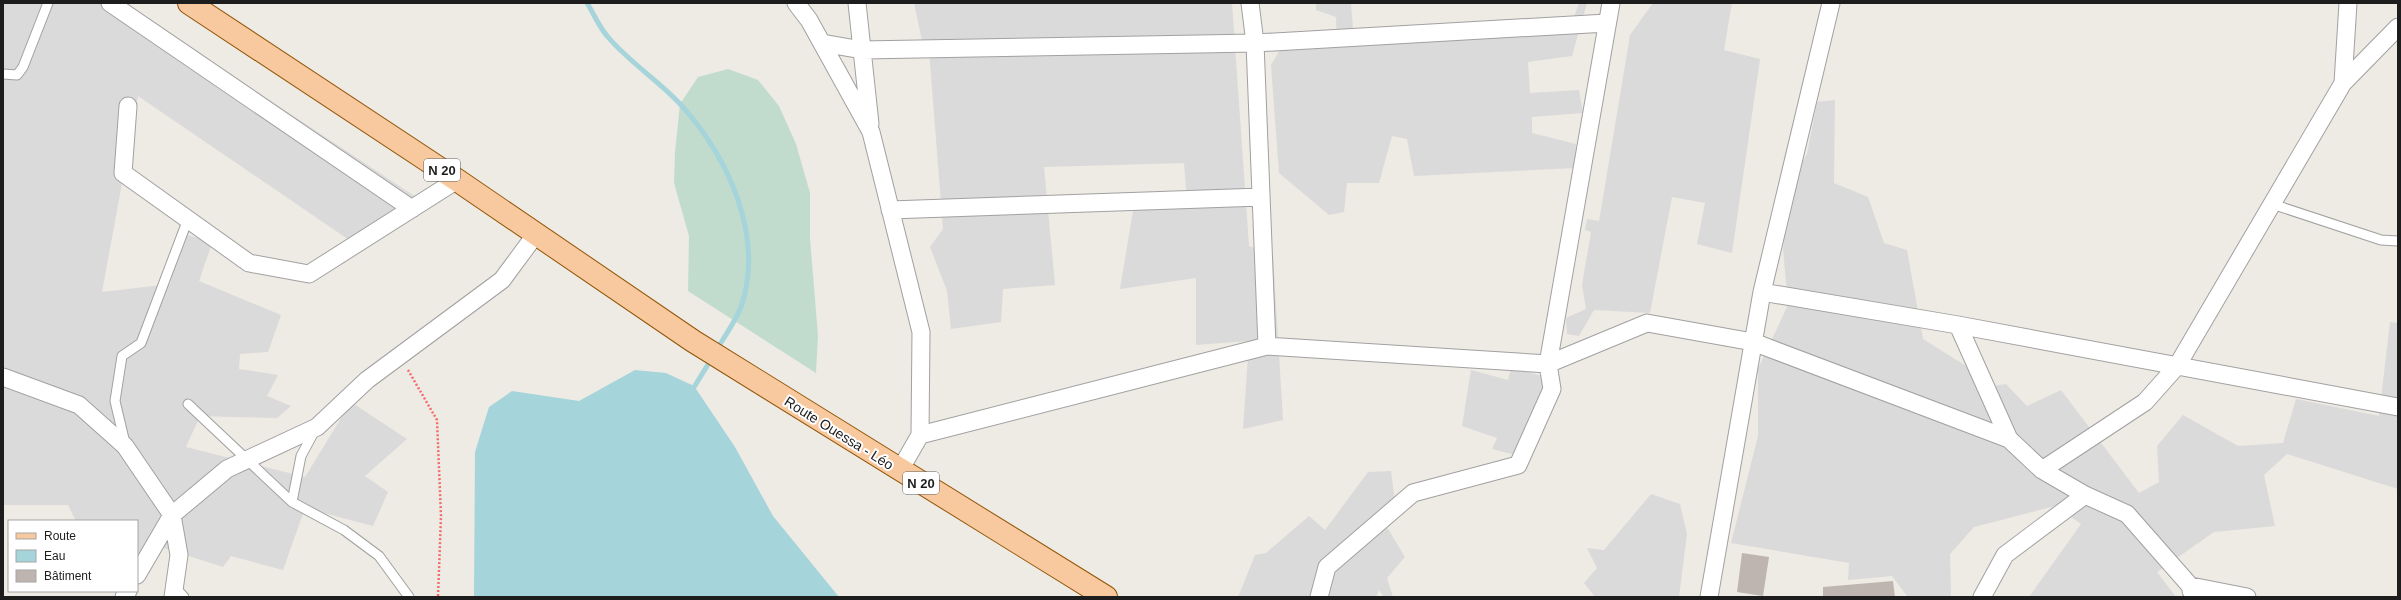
<svg xmlns="http://www.w3.org/2000/svg" width="2401" height="600" font-family="Helvetica,sans-serif">
<style>
.residential{fill:#dbdada}
.wetland{fill:#c1dccd}
.water{fill:#a5d4db}
.lines{fill:none;stroke-linecap:round;stroke-linejoin:round}
.stream{stroke:#a5d4db;stroke-width:5}
.building{fill:#bfb5b0}
.lane-casing{stroke:#a1a1a1;stroke-width:11}
.street-casing{stroke:#a1a1a1;stroke-width:19}
.primary-casing{stroke:#925505;stroke-width:24}
.path{stroke:#f56e6e;stroke-width:2.5;stroke-dasharray:2 2;stroke-linecap:butt}
.lane{stroke:#fff;stroke-width:9}
.street{stroke:#fff;stroke-width:17}
.primary{stroke:#f8c89e;stroke-width:22}
.labels{text-anchor:middle;stroke-width:4;stroke-linejoin:round;paint-order:stroke}
.shield{fill:#fff;stroke:#616161;stroke-width:1}
.shield-label{font-size:13px;font-weight:bold;fill:#1d1d1d}
.street-label{font-size:14px;fill:#1d1d1d;stroke:#fff}
</style>
<rect width="100%" height="100%" fill="#eeeae4"/>
<path class="residential" d="M3,3H122L419,199L355,244L138,96L102,292L170,284L182,233L212,243L199,281L281,315L268,352L240,354L239,369L278,375L267,396L291,406L277,418L200,416L186,447L305,477L351,402L407,439L365,476L388,492L373,526L305,508L283,570L231,556L223,567L148,543L137,568V521H76L68,505H3Z
M914,3H1232L1249,246L1273,256L1283,420L1243,429L1249,341L1196,345V278L1120,289L1133,211L1187,201L1184,163L1044,167L1055,285L1003,289L1001,322L951,329L947,291L930,247L943,229L929,50H924Z
M1316,3H1351L1354,42L1568,34L1579,3H1587L1572,56L1528,62L1530,93L1579,90L1583,113L1532,117V133L1576,144L1575,168L1414,176L1407,139L1392,136L1379,183H1347L1344,212L1329,215L1279,173L1271,65L1281,48L1337,43L1336,17L1316,10Z
M1653,3H1732L1724,50L1760,59L1732,253L1697,244L1705,203L1672,197L1650,313L1594,310L1579,336L1567,334L1566,318L1586,309L1582,285L1591,232L1585,230L1587,219L1599,221L1630,35Z
M1835,100L1834,183L1868,197L1884,243L1907,250L1923,339L1979,374L1984,387L2006,384L2027,406L2061,390L2139,493L2159,482L2157,446L2183,415L2238,446L2283,443L2296,399L2379,416L2390,322L2398,323V489L2287,454L2264,475L2275,526L2214,532L2157,572L2176,597H2029L2081,524L2055,506L1974,527L1950,554L1951,597L1907,596L1892,576L1848,580L1849,563L1731,543L1758,436V369L1788,305L1783,248L1791,181L1807,154L1817,102Z
M1511,368L1546,377V399L1520,456L1492,449L1497,438L1462,426L1471,370L1508,380Z
M1391,471L1396,509L1385,524L1405,557L1387,578L1393,597H1384L1379,590L1376,597H1238L1255,555L1266,553L1309,516L1325,530L1368,472Z
M1651,494L1680,504L1687,534L1679,597H1595L1584,583L1597,568L1587,548L1604,550Z"/>
<path class="wetland" d="M728,69L758,80L779,106L796,144L810,193V238L818,336L816,373L688,291L689,236L674,183L675,152L680,104L698,77Z"/>
<path class="water" d="M635,370L666,373L694,386L735,447L773,516L839,597H474L475,452L489,407L512,391L579,401Z"/>
<g class="lines">
<path class="stream" d="M587,3C594,14 599,27 608,37C629,62 658,80 681,105C728,157 765,236 741,307C735,322 725,336 717,349
M691,392L712,358"/>
</g>
<path class="building" d="M1742,553L1769,557L1763,596L1737,592Z
M1893,581L1895,597H1823V587Z"/>
<g class="lines">
<defs>
<path id="lane" d="M3,74L17,75L23,67L48,3
M2272,204L2381,240L2398,241
M188,404L292,502L344,530L379,556L409,597
M125,443L115,401L122,356L141,343L188,219
M292,502L301,456L315,430
M174,586L184,597"/>
<path id="street" d="M110,3L412,209
M796,3L809,20L871,132L921,332L920,435
M857,3L870,124
M1250,3L1255,43L1267,346
M822,43L862,50L1255,43L1607,23
M2343,83L2348,3
M128,106L123,173L249,263L309,274L457,180
M890,210L1261,197
M1762,292L1958,325L2398,407
M1958,325L2009,439
M3,377L79,405L125,446L172,515L179,555L173,597
M900,470L920,435L1267,346L1548,364L1647,323L1753,342L2009,439L2042,470L2085,495L2127,514L2200,597
M2042,470L2145,402L2177,366L2343,83L2398,27
M137,575L172,515L227,469L317,427L367,380L502,280L536,234
M2191,591V586L2247,597
M124,597L128,591
M1319,597L1327,567L1413,493L1518,465L1552,389L1548,364L1611,3
M1709,597L1762,292L1831,3
M1982,597L2005,555L2085,495"/>
<path id="primary" d="M189,3L457,180L693,341L1106,597"/>
</defs>
<use href="#lane" class="lane-casing"/>
<use href="#street" class="street-casing"/>
<use href="#primary" class="primary-casing"/>
<path class="path" d="M408,370L437,420L441,516L438,597"/>
<use href="#lane" class="lane"/>
<use href="#street" class="street"/>
<use href="#primary" class="primary"/>
</g>
<g class="labels">
<g class="shield">
<rect x="424" y="159" width="36" height="22" rx="3"/>
<rect x="903" y="472" width="36" height="22" rx="3"/>
</g>
<g class="shield-label">
<text x="442" y="175">N 20</text>
<text x="921" y="488">N 20</text>
</g>
<g class="street-label">
<text transform="translate(839 433) rotate(32)" y="5">Route Ouessa - Léo</text>
</g>
</g>
<rect width="2401" height="600" fill="none" stroke="#1d1d1d" stroke-width="8"/>
<rect x="8" y="520" width="130" height="72" fill="#ffffff" stroke="#a5a5a5"/>
<rect x="16" y="533" width="20" height="6" fill="#f8c89e" stroke="#a5a5a5"/>
<text x="44" y="540" font-size="12" fill="#1d1d1d">Route</text>
<rect x="16" y="550" width="20" height="12" fill="#a5d4db" stroke="#a5a5a5"/>
<text x="44" y="560" font-size="12" fill="#1d1d1d">Eau</text>
<rect x="16" y="570" width="20" height="12" fill="#bfb5b0" stroke="#a5a5a5"/>
<text x="44" y="580" font-size="12" fill="#1d1d1d">Bâtiment</text>
</svg>
